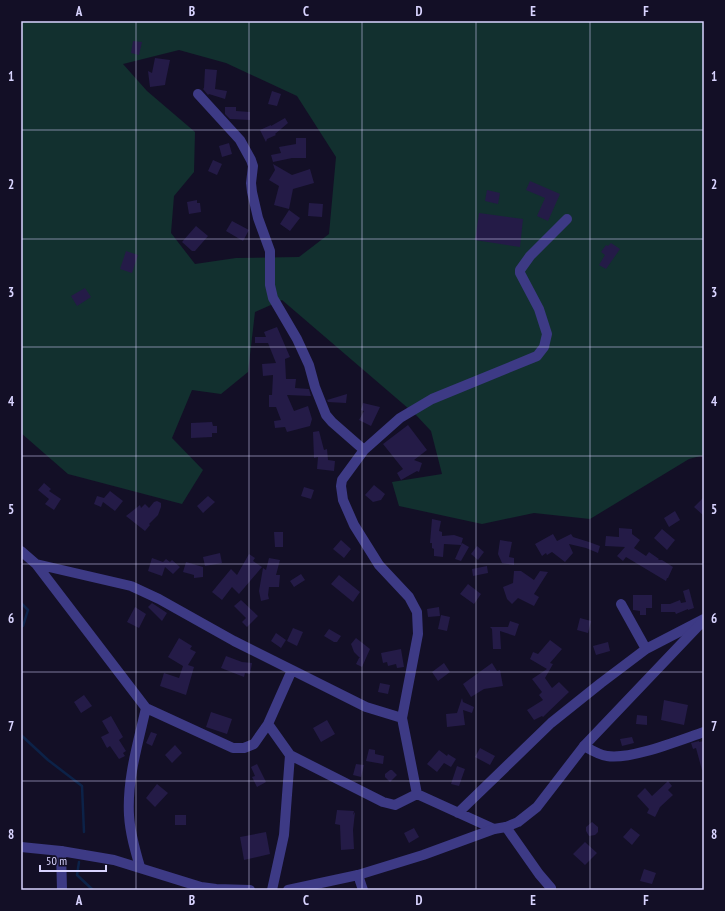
<svg xmlns="http://www.w3.org/2000/svg" width="725" height="911" font-family="'PT Sans Narrow',sans-serif">
<style>
.green{fill:#12302f;fill-rule:evenodd}
.lines{fill:none;stroke-linecap:round;stroke-linejoin:round}
.stream{stroke:#0c2248;stroke-width:2.5}
.building{fill:#241b47}
.minor{stroke:#3d3a85;stroke-width:10}
.tertiary{stroke:#3d3a85;stroke-width:10}
.grid{fill:none;stroke:#d9d4ff;stroke-width:1;stroke-opacity:0.55}
.neatline{fill:none;stroke:#d9d4ff;stroke-width:1.5}
.grid-label{font-size:13px;text-anchor:middle;font-weight:bold;fill:#d9d4ff}
</style>
<rect width="100%" height="100%" fill="#130f26"/>
<path class="green" d="M21,21H704V455L689,459L590,519L534,513L482,524L399,506L392,482L442,474L431,431L416,415L282,300L255,312L248,372L221,394L192,390L172,438L203,470L182,504L68,474L21,433ZM179,50L226,63L297,96L336,157L329,234L299,257L236,258L195,264L171,233L174,196L194,172L195,132L147,91L123,64Z"/>
<g class="lines">
<path class="stream" d="M21,603L28,610L23,626L21,627
M21,735L48,760L82,786L84,832
M79,862L77,875L93,890"/>
</g>
<path class="building" d="M133,41L142,42L139,55L131,53Z
M155,58L170,60L166,79L165,85L150,87L148,71L152,73Z
M205,69L217,70L215,89L227,91L225,99L209,94L208,95L203,89L204,88Z
M272,91L281,94L277,106L268,104Z
M225,107H236V111L250,112V120L230,119L225,114Z
M285,118L288,123L275,134L276,135L267,139L266,142L260,130L271,125V126Z
M296,138H306V158H292L273,162L271,155L281,153L279,147L296,144Z
M229,143L232,154L222,157L219,146Z
M213,160L222,164L217,175L208,171Z
M273,164L292,175L310,169L314,183L293,189L289,209L274,205L279,186L269,180L275,170Z
M530,181L560,194L548,221L537,216L545,198L526,190Z
M487,190L500,193L498,204L485,201Z
M197,200V203H200L201,212L189,214L187,202Z
M309,203L323,204L322,217L308,216Z
M289,210L300,218L290,231L280,224Z
M479,213L523,219L520,247L475,240Z
M232,221L249,230L243,241L226,231Z
M196,226L208,236L195,251H192L182,242Z
M611,243L620,249L606,269L599,265L605,255L601,252L606,245L608,246Z
M126,251L138,255L132,273L120,269Z
M85,288L91,297L77,306L71,296Z
M277,327L290,357L285,359L286,379H296L295,388L309,389L311,396L287,395L294,411L308,406L312,419L310,426L287,432L285,427L275,428L274,421L281,420L276,407H269V395H272L273,375L263,376L262,364L276,363L268,343H255V337H266L264,332Z
M347,394L346,403L328,402L327,400Z
M363,403L380,407L371,426L359,420L364,411L361,410Z
M212,422L213,426H217V433H212V437L191,438V423Z
M408,425L427,450L414,460L422,463L419,472L417,471L401,480L397,473L403,469L383,444Z
M319,431L324,450L327,449L328,460L335,461L334,471L317,469L318,457L314,458L313,432Z
M44,483L51,489L49,491L61,499L54,510L45,504L49,499L38,490Z
M374,485L385,494L381,500L373,502L365,495Z
M304,487L314,490L311,499L301,496Z
M110,491L123,501L115,511L103,502L101,507L94,504L97,496L104,498Z
M208,496L215,502L203,513L197,506Z
M704,497V516L694,507Z
M157,501L161,503V507L158,515L149,524L150,525L145,531L126,516L140,505L141,508L145,504L149,508L154,502Z
M675,511L680,520L669,527L664,518Z
M432,519L441,521L439,531L442,532V536L454,535L463,538L461,545L444,544L443,557L434,556V549L432,548V543H430Z
M619,528L632,529V534L640,540L634,548L646,556L649,552L659,559L658,560H662L673,567L668,578H667L666,581L626,557L623,561L617,556L625,547L605,546L606,536L619,537Z
M662,529L675,540L667,550L654,538Z
M274,532H283V547H275Z
M553,534L557,541L571,534L573,537L589,542L600,546L598,553L586,548L569,544L573,553L565,562L552,552L547,555L546,553L542,556L535,544Z
M341,540L351,549L344,558L333,549Z
M500,540L512,542L509,557L514,558V565L502,563L498,554Z
M462,543L469,547L461,561L455,559Z
M477,546L484,552L478,560L471,554Z
M220,553L222,563L205,566L203,557Z
M249,554L255,558L253,561L262,567L239,594L232,587L222,600L212,592L231,569L237,575Z
M152,558L163,562L166,559L170,562L172,560L180,567L173,574L165,567L162,576L148,571Z
M269,558L280,560L276,575H280L279,587H269L268,595L269,599L261,601L259,591L263,568L266,570Z
M186,562L203,567V577L194,578V575L183,572Z
M487,566L488,573L473,576L472,569Z
M514,571H521L534,580L540,571L548,572L534,594L539,597L534,606L518,598L512,604L507,599L503,587L513,583Z
M301,574L305,580L294,587L290,581Z
M339,575L360,592L353,602L331,584Z
M468,584L481,594L474,604L460,594Z
M689,589L694,608L688,610V609L676,614L675,612H661V604H670L680,600L681,603L686,602L683,591Z
M633,595H652V608H646V615H640V611L633,610Z
M241,600L258,616L247,627L242,622L246,618L234,606Z
M152,603L167,613L162,621L148,607Z
M135,607L146,614L139,628L127,622Z
M439,607L440,616L428,617L427,609Z
M441,615L450,617L447,631L438,629Z
M580,618L591,621L588,633L577,630Z
M510,621L519,624L515,636L500,631L501,649H493L492,629L490,627H508Z
M293,628L303,632L297,646L287,641Z
M329,629L341,636L337,642H334L324,636Z
M276,633L286,640L281,648L271,641Z
M179,638L192,646L190,649L196,652L188,665L194,667L186,695L160,686L164,673L179,678L183,666L168,657Z
M356,638L370,649L362,667L356,664L359,658H360L354,652L351,644Z
M550,640L562,649L550,663L553,664L545,678L552,688L559,682L569,692L543,717L542,716L534,720L527,710L543,700L539,695L542,692L532,679L547,669L530,659L533,652L538,654Z
M608,642L610,651L596,655L593,646Z
M401,649L404,667L397,668L396,664L388,666L387,662L383,663L381,653Z
M226,656L242,662L252,663L250,674L245,673L244,677L221,668Z
M444,663L450,672L438,681L432,672Z
M492,663L497,671L500,670L503,686L484,689L471,697L463,684Z
M380,683L390,685L388,694L378,692Z
M84,695L92,706L81,713L74,702Z
M462,698L463,702L474,707L472,713L463,710L465,725L447,727L446,714L457,713Z
M664,700L688,705L684,725L661,720Z
M211,712L232,719L227,734L206,727Z
M637,715L647,716V725L636,724Z
M111,716L123,737L119,740L126,751L123,753L125,756L119,759L110,746L107,748L101,737L109,733L102,721Z
M327,720L335,734L321,742L313,728Z
M151,732L157,734L152,746L146,743Z
M632,737L634,743L622,746L620,739Z
M699,741V742L704,741V770H702L696,748L693,749L691,743Z
M175,745L182,753L172,763L165,755Z
M480,748L495,756L490,765L475,757Z
M369,749L375,750V754L384,756L383,764L366,761Z
M439,750L447,756L448,754L456,759L451,767L444,763L437,772L427,764Z
M257,764L266,782L257,787L252,777L255,776L251,767Z
M356,764L364,765L361,777L353,775Z
M457,766L465,769L459,786L451,784Z
M390,770H392L397,775L390,782L385,777V774Z
M668,781L672,786L668,790L673,795L660,807L655,817L647,813L649,809L637,796L645,788L652,796Z
M157,784L168,793L155,807L146,798Z
M337,810L354,811L353,815L355,812L353,830L354,849L341,850L340,825L335,824Z
M175,815H186V825H175Z
M592,822L598,827V832L595,835L589,836L586,831V827Z
M414,828L419,837L409,843L404,833Z
M631,828L640,835L632,845L623,837Z
M266,832L270,854L244,860L240,837Z
M585,842L597,853L585,865L573,854Z
M644,869L656,873L652,884L640,881Z"/>
<g class="lines">
<path class="minor" d="M198,94L240,140L251,160L253,166L251,183L252,192L258,218L270,251V285L273,298L297,339L309,365L315,387L326,415L332,422L364,450
M21,551L36,564L131,586L159,599L234,641L366,707L402,718
M36,564L146,708C138,743 127,779 129,815C130,833 135,850 140,867
M621,604L646,649
M146,708L233,748H244L254,744L268,724L292,670
M268,724L290,755L383,802L395,805L417,794
M584,746C591,750 599,755 607,756C631,760 680,740 704,732
M458,813L551,723L601,683L646,649L704,619
M506,827L539,874L551,888L550,890
M494,829L417,794L402,718L418,634L417,612L409,597L379,565L354,525L343,500L341,486L342,480L364,450L400,418L432,399L537,356L544,347L547,334L539,309L520,273V270L530,256L567,219
M61,851L62,890
M358,875L363,890
M272,890L284,835L290,755"/>
<path class="tertiary" d="M21,847L61,851L114,860L201,887L216,889L250,890
M288,890L358,875L423,855L494,829L506,827L518,822L537,807L584,746L704,620"/>
</g>
<path class="grid" d="M136,21V890M249,21V890M362,21V890M476,21V890M590,21V890M21,130H704M21,239H704M21,347H704M21,456H704M21,564H704M21,672H704M21,781H704"/>
<rect width="725" height="911" fill="none" stroke="#130f26" stroke-width="44"/>
<path d="M40 865v6h66v-6" fill="none" stroke="#d9d4ff" stroke-width="2"/>
<text x="46" y="865" font-size="12" fill="#d9d4ff" stroke="#130f26" stroke-width="3" paint-order="stroke">50 m</text>
<rect x="22" y="22" width="681" height="867" class="neatline"/>
<g class="grid-label">
<text x="79" y="16">A</text>
<text x="192" y="16">B</text>
<text x="306" y="16">C</text>
<text x="419" y="16">D</text>
<text x="533" y="16">E</text>
<text x="646" y="16">F</text>
<text x="11" y="81">1</text>
<text x="714" y="81">1</text>
<text x="11" y="189">2</text>
<text x="714" y="189">2</text>
<text x="11" y="297">3</text>
<text x="714" y="297">3</text>
<text x="11" y="406">4</text>
<text x="714" y="406">4</text>
<text x="11" y="514">5</text>
<text x="714" y="514">5</text>
<text x="11" y="623">6</text>
<text x="714" y="623">6</text>
<text x="11" y="731">7</text>
<text x="714" y="731">7</text>
<text x="11" y="839">8</text>
<text x="714" y="839">8</text>
<text x="79" y="905">A</text>
<text x="192" y="905">B</text>
<text x="306" y="905">C</text>
<text x="419" y="905">D</text>
<text x="533" y="905">E</text>
<text x="646" y="905">F</text>
</g>
</svg>
